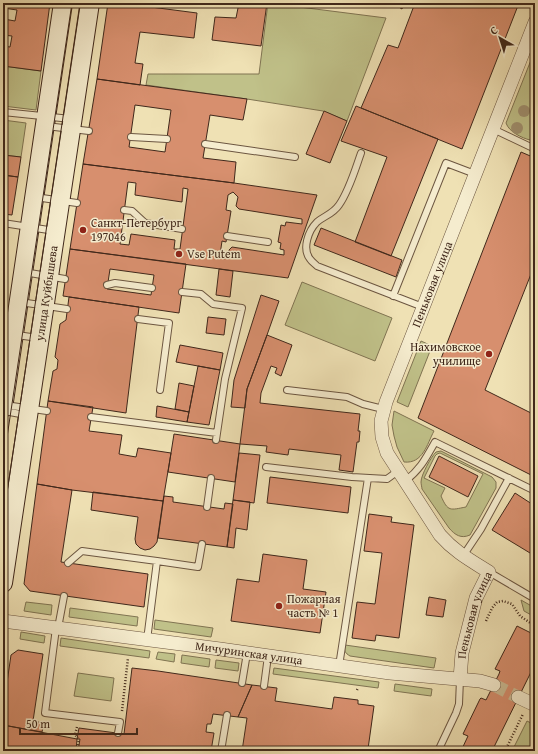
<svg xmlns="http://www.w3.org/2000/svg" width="538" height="754" font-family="'Gentium Book Plus',serif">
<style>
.green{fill:#c0c189;stroke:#807452;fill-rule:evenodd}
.building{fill:#d78f6e;stroke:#40281b;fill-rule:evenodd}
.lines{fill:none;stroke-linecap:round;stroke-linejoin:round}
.minor-tunnel{stroke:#ccbc95;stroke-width:13;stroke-dasharray:13 6;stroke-linecap:butt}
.service-casing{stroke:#6c5641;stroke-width:8}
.minor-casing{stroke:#6c5641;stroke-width:14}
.secondary-casing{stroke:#40281b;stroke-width:20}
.path{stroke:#40281b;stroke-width:2.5;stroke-dasharray:1 2;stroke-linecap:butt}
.service{stroke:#f5ecce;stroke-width:6}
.minor{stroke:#f5ecce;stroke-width:13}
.secondary{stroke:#f5ecce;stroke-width:18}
.tram{stroke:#40281b;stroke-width:1}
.tree{fill:#a0906f}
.poi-dot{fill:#8f2418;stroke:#f5ecce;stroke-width:1.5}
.labels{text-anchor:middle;stroke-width:3;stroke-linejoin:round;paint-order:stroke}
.poi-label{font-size:12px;fill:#40281b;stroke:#f5ecce;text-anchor:start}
.street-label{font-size:12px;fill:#40281b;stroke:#f5ecce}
</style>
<rect width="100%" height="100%" fill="#efe1b4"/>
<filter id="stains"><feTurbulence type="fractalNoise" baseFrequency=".005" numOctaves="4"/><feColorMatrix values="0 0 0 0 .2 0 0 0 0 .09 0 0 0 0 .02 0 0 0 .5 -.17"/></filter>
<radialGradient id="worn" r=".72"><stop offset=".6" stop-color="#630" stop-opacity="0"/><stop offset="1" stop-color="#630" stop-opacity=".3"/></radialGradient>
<path class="green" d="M268,3L386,18L347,121L323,111L247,99L146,85L148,74H259Z
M535,50V132L530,140C522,138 509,132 506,123Z
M3,66L41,71L36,110L3,106Z
M3,120L26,123L21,157L3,155Z
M302,282L392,318L375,361L285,325Z
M421,341L432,346L408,407L397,402Z
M394,411L434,431C427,444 423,464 404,462L397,447L394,436L392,425Z
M441,451L492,477L496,482V488L470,535C461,539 455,535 449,528L422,489C422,488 421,484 421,482C421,475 431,457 436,452ZM440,453L483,474L466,507C450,510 448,512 441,496L445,488L424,478L435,456L437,454Z
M521,600L535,608V617L524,611Z
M26,602L52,605L51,615L24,611Z
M70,608L138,617L137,626L69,617Z
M155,620L213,628L211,637L154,629Z
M21,632L45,636L44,643L20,639Z
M61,638L150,651L149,658L60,646Z
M345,645L436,658L434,668L350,656C345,653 344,651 345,645Z
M158,652L175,654L174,662L156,659Z
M182,655L210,659L209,667L181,663Z
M216,660L239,663L238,671L215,668Z
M274,668L379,682L378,688L273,674Z
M78,673L114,678L111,701L74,696Z
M395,684L432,689L431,696L394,691Z
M527,721L535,725V751H512Z"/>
<path class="building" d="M3,3H50L41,71L3,66V46L10,47L12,36L3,35L4,19L15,21L17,10L3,8Z
M108,3H143V6L197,13L194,38L140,32L135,63L143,64L140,85L97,79Z
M239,3H267L261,46L212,40L215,17L236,18Z
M392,3H404L402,9Z
M415,3H519L462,149L361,108L388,45L398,48Z
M97,79L247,99L243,120L210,115L203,158L236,162L234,183L83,164ZM135,105L171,110L165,152L129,147Z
M356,106L438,139L391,256L355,242L387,157L341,141Z
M324,111L347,121L330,163L306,154Z
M521,152L535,158V264L485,390L535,415V477L418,418Z
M3,155L21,157L18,177L3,175Z
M83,164L234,183L317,195L288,278L70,249ZM128,182L136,183L135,195L182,202L183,188L188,189L180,249H174L175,240L131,234L129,245L120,244ZM233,192L238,197L236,206L239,209L302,219V224L286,222L285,226L281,225L278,242L281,243L280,249L284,250V255L232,247L229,250L228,256L224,259L220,255L222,241L226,242L231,211L226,210L228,195Z
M3,175L18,177L12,215L3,214Z
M321,228L402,260L396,277L314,245Z
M70,249L186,264L179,313L63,296ZM110,269L154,275L151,295L107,289Z
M219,269L233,271L230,297L216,295Z
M261,295L279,301L267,335L247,389L245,408L231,407L234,380Z
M69,297L139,307L126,413L48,401L53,371L57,369L58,360L55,357L60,324L66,320Z
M208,317L226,319L224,335L206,333Z
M267,335L292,345L281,376L275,373L277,368L271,366L261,393L260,403L360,414L358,431H360L359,442H357L353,472L339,470L341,455L289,449L288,455L266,452L267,446L240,444L247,389Z
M180,345L223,353L220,370L176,362Z
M198,366L220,370L209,425L187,422Z
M179,383L194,386L189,412L175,409Z
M48,401L93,407L89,431L122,435L119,454L136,457L138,448L171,453L163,501L72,490L37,484Z
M157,406L189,412L187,422L156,417Z
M174,434L240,444L235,482L168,472Z
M239,453L260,455L254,503L233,500Z
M439,456L478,476L468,497L429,477Z
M270,477L351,487L348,513L267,503Z
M37,484L72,490L61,562L148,574L144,607L30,591L24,584Z
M93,492L163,501L157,542L154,546L150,549L145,550L140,548L136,544L135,539L138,517L91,510Z
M515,493L535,506V556L492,530Z
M164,496L173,497V502L224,509L225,503L233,504L227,547L158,538Z
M233,500L250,502L247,530L236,528L234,548L227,547Z
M369,514L392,517L391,522L414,525L399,638L376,635L375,641L352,638L357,602L375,604L382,553L364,551Z
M263,554L307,560L303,589L326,592L320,633L231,621L237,579L259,582Z
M429,597L446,600L443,617L426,615Z
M517,626L535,635V664L492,751H461L468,736L463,734L480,699L481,698L486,700L499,674L500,671L495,669Z
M18,650L43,654L33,721L44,723L42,732L3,725V710L11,655Z
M132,668L158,671L252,685L238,717L213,714L211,724H207L206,732L214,733L211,751H78L80,739H77L79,728L124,734Z
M252,685L277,688L275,701L332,709L334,697L358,700V704L374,706L368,749L358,748L357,751H242L247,718L238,717Z
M3,725L77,739L76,751H41L35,750V751H3Z"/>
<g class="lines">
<path class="minor-tunnel" d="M494,685L518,697"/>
<defs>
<path id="service" d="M3,112L71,119
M46,126L89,131
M493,129L535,149
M131,137L167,139
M205,144L295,157
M361,153C355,170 349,191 339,205C333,214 324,216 317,222C308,231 302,249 310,259C312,262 315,264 317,266L423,307
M35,197L77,203
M124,210L132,211L145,223L182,229
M3,223L55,231
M227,236L268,242
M24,272L65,279
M107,285L115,283L152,288
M182,292L201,294L213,304L242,308L225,379L216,440
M393,296L446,163L475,174
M20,302L67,309
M138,319L169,323L160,390
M3,333L38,338
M287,390L347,397L363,404L383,409
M5,405L47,411
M4,411L26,415
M91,417L217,433
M266,467L352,477L387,479L398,471
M405,481C420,470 426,458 435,442L535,491
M207,507L211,478
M463,556L481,529L509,478
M68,563L82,551L157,561
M489,572L535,599
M56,628L45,713L120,722L118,733
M58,628L64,596
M147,640L157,561L198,567L202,544
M339,666L368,478
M242,683L247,653
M264,686L268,656
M221,751L227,715
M438,751L456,713L459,704L460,679"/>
<g id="minor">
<path id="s1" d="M3,621L220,649L390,673L480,681L494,685"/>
<path id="s2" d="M460,679L462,653L476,598L489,572C470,560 455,552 440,535L387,453L382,437L381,421L386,402L535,22"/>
<path d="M518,697L535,705"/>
</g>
<g id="secondary">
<path d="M3,408L63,3"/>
<path id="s3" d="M3,583L90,3"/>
</g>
</defs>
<use href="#service" class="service-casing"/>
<use href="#minor" class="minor-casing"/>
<use href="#secondary" class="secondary-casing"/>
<path class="path" d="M486,621L492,608L497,602L503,601L512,604L520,616L535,626
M357,690L358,688
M122,711L128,658
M77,727L75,735L78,738
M77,751L79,739
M505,751L523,714"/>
<use href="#service" class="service"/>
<use href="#minor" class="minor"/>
<use href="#secondary" class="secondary"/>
<path class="tram" d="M3,464L72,3
M3,520L80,3"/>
</g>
<g class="tree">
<circle cx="524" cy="111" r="6"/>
<circle cx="517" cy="128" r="6"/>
</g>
<g class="poi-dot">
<circle cx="83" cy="230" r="4"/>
<circle cx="179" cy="254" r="4"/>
<circle cx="489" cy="354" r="4"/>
<circle cx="279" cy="606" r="4"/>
</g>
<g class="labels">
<g class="poi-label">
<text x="91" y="227">Санкт-Петербург<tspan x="91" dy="14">197046</tspan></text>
<text x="187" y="258">Vse Putem</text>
<text x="481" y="351" text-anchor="end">Нахимовское<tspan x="481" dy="14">училище</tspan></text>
<text x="287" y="603">Пожарная<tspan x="287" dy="14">часть № 1</tspan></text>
</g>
<g class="street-label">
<text dy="4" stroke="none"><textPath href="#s2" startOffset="450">Пеньковая улица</textPath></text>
<text dy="4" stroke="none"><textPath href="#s3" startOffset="293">улица Куйбышева</textPath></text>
<text dy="4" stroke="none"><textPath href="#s2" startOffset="66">Пеньковая улица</textPath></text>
<text dy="4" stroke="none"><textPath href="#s1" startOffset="248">Мичуринская улица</textPath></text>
</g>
</g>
<rect width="538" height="754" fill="none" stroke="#efe1b4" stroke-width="16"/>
<rect x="4" y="4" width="530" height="746" fill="none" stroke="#40281b" stroke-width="2"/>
<rect x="8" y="8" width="522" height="738" fill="none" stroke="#40281b"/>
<g transform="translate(500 38) rotate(321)" stroke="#f5ecce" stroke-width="3" paint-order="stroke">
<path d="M0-3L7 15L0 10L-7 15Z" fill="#40281b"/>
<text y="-6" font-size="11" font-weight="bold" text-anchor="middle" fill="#40281b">С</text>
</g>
<path d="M20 728v6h117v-6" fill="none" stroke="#40281b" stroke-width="2"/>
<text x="26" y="728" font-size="12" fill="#40281b" stroke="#f5ecce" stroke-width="3" paint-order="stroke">50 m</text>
<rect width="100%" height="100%" filter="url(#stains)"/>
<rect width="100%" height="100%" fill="url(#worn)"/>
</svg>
